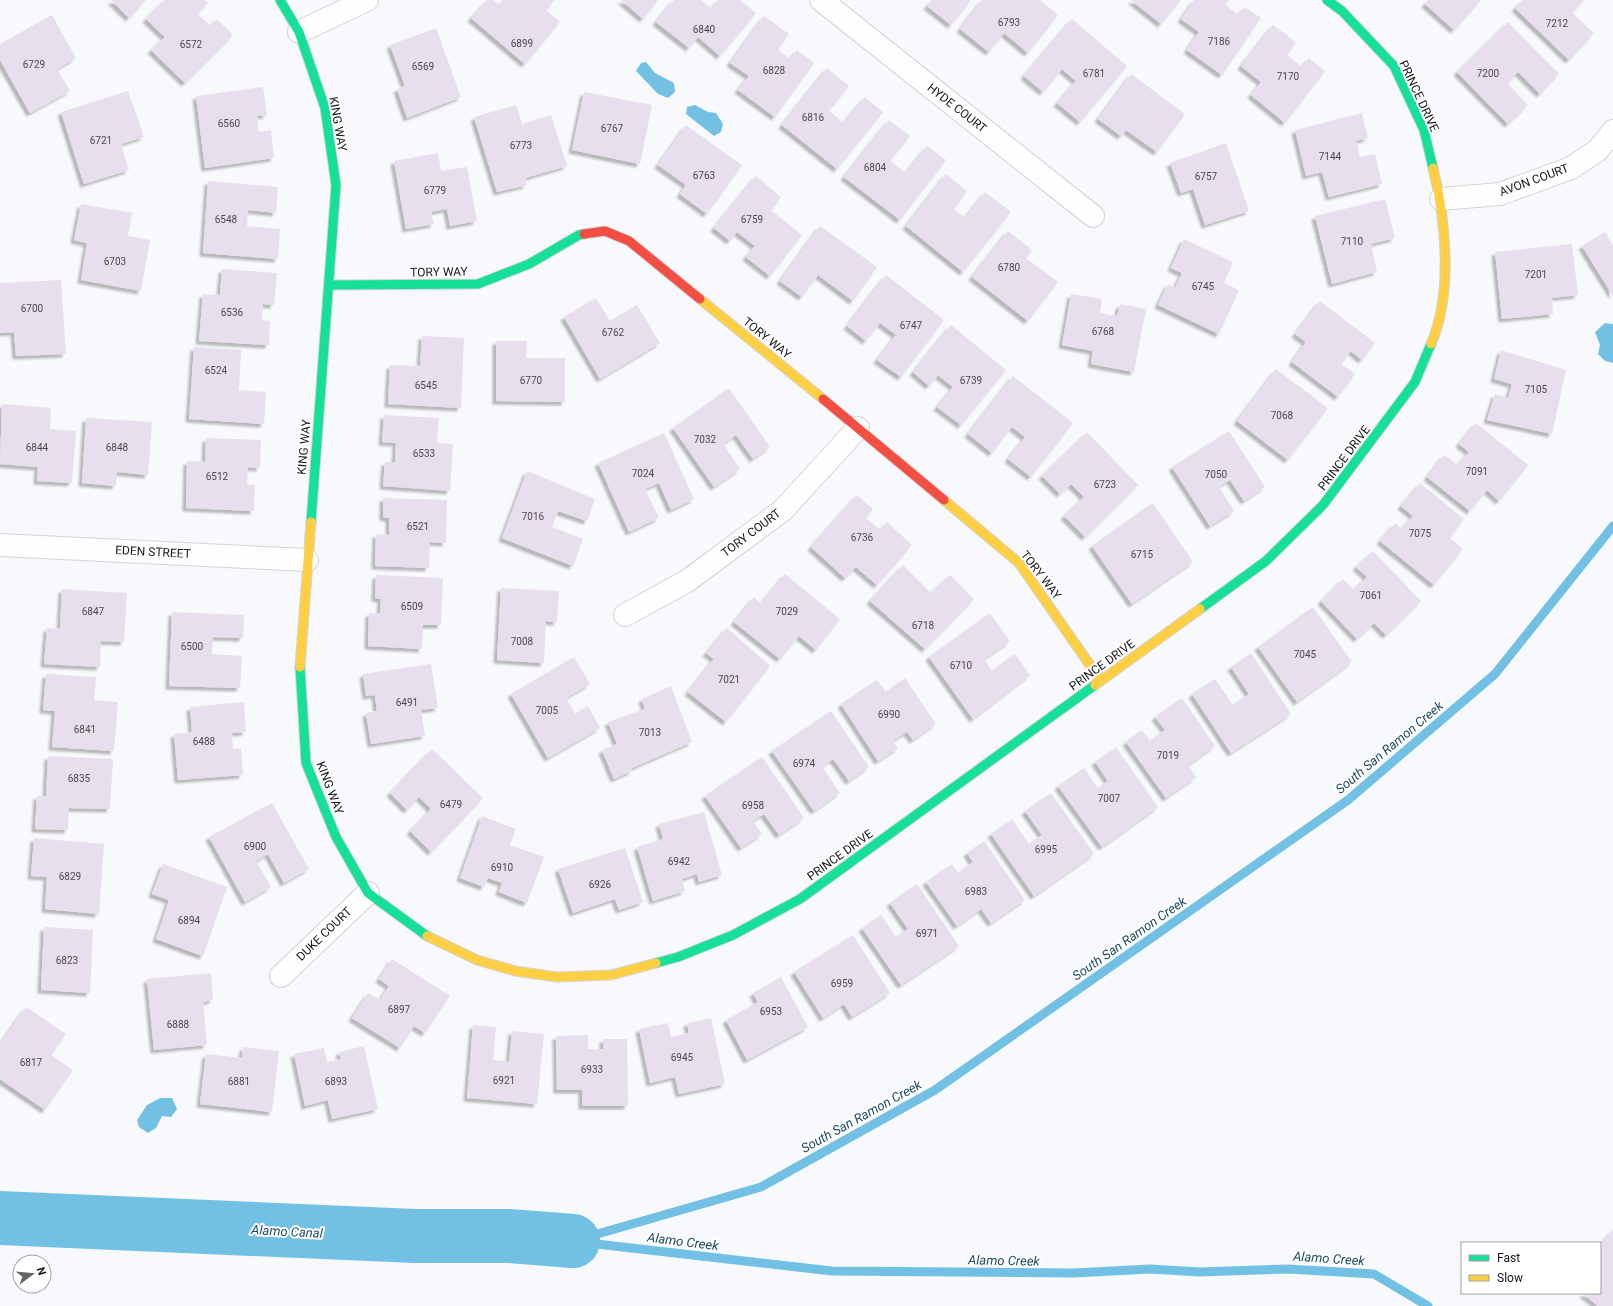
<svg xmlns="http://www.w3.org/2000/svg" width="1613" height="1306" font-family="Roboto,sans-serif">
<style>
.water{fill:#72c1e4}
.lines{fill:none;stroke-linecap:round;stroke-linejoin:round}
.stream{stroke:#72c1e4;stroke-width:9}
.river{stroke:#72c1e4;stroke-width:54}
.building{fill:#e7dfed;filter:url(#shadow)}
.street-casing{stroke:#d3d3d7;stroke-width:24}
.fast-casing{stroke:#d3d3d7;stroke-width:11}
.slow-casing{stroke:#d3d3d7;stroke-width:11}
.jam-casing{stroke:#d3d3d7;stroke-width:11}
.street{stroke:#fefeff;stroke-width:22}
.fast{stroke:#16e098;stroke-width:9}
.slow{stroke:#ffcf43;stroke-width:9}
.jam{stroke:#f24e42;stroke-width:9}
.labels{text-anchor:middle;stroke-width:4;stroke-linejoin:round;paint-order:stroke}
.number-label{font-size:10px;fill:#4a484f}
.street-label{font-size:12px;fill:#15151a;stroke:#fff}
.water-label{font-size:13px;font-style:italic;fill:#1c4a5e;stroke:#fff}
</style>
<defs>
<filter id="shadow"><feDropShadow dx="-3.5" dy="3.5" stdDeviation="1" flood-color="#0004"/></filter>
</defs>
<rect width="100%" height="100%" fill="#f8f9fc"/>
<path class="water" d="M646,62L655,73L674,83L675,92L668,98L658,94L636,71L641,63Z
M695,105L708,112L716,113L723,124L721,132L714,136L686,114L687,107Z
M1605,323L1613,324V363L1605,361L1598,354L1600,345L1595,332Z
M160,1098H172L177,1109L171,1117L162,1116L156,1128L148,1133L139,1127L137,1120L147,1105Z"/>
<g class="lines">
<path class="stream" d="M573,1241L761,1187L935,1090L1348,800L1495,674L1613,526
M579,1242L832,1271L1074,1273L1150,1269L1200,1272L1288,1269L1374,1274L1428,1306"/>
<path class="river" d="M0,1218L415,1236H508L573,1241"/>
</g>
<path class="building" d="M111,0H146L129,18Z
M165,0H205L208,3L197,13L210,26L217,19L233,35L185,83L151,50L165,37L146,19Z
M487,0H493L499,5L503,0H555L546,10L560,22L525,64L471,18Z
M621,0H658L643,19Z
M674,0H701L711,8L718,0H740L756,13L720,56L698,37L689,48L656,22Z
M932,0H971L951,25L927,6Z
M982,0H1040L1058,15L1028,53L1004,33L989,52L960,29Z
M1131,0H1181L1161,24Z
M1194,0H1229L1225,5L1239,15L1245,7L1261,18L1222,75L1187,50L1199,32L1181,19Z
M1428,0H1481L1454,30L1425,4Z
M1523,0H1584L1572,13L1594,33L1569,60L1515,8Z
M52,15L76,58L57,69L70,91L30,113L0,60V44Z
M764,16L789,34L778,50L790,59L797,50L814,63L775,117L738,90L749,76L730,63Z
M1072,19L1127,66L1080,122L1057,103L1076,81L1062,69L1043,92L1024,76Z
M1508,22L1559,74L1540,94L1518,72L1507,83L1528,105L1508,124L1457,72Z
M1273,25L1296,42L1287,55L1302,67L1309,58L1325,71L1285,123L1251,95L1261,82L1241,66Z
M436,28L461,97L407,118L397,89L405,86L390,45Z
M827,68L849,86L829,111L844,123L865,97L883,112L837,169L782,125Z
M1131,74L1185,114L1157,152L1126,130L1121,136L1098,119Z
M263,87L267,115L257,116L259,132L271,130L274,158L205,168L196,96Z
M128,91L144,137L121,144L129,170L84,184L61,112Z
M584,92L652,105L640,164L572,150Z
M516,105L522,124L551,115L567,166L525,178L527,185L497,192L474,117Z
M1362,113L1368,138L1356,141L1360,157L1375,154L1382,184L1329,197L1322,172L1306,176L1295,130Z
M889,120L910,136L890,161L906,173L927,146L946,160L900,220L844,177Z
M686,125L742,165L707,214L680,194L686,185L658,165Z
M1226,143L1249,211L1205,225L1193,189L1181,193L1170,163Z
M438,153L441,171L467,167L477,221L450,226L447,209L431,212L434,224L406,229L394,161Z
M946,174L967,191L954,209L965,218L985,192L1011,212L963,272L906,226Z
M756,176L781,197L771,210L802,235L770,276L746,257L755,246L737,232L730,241L714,228Z
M208,181L278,187L276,213L248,210L247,226L280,229L278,259L203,253Z
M1385,199L1395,238L1371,244L1377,272L1332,284L1315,216Z
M81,204L132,213L128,236L150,240L141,291L81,280L87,243L74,240Z
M820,226L877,267L853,301L818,275L802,297L780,281Z
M1008,231L1032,250L1026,258L1058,282L1028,321L972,277Z
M1605,232L1613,245V296L1582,246Z
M1184,239L1233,262L1224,283L1239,290L1219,334L1158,305L1168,284L1175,288L1182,273L1171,268Z
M1572,244L1578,295L1552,298L1553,314L1502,319L1495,252Z
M222,269L277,273L274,305L263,304L262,320L270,321L269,345L199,341L203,294L220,295Z
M886,275L944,320L901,377L877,360L896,335L880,323L866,341L847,326Z
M61,280L66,354L16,356L14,332L0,333V283Z
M1071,294L1102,299L1100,313L1117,316L1120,304L1146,309L1134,372L1091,364L1093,351L1062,345Z
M596,298L610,321L637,305L660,343L600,379L564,317Z
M1320,301L1375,343L1362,360L1351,351L1341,364L1355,374L1338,397L1292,362L1306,342L1295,334Z
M951,325L1006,370L961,425L937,407L953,387L938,375L929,386L913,372Z
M422,336L464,338L461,408L388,404L390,365L420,366Z
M496,341H527L526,358H565V402L496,401Z
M194,347L241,350L239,390L266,392L264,424L189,419Z
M1501,350L1566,370L1552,434L1487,420L1495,394L1508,398L1512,384L1494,379Z
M1276,369L1328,408L1288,460L1237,421Z
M1013,376L1073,423L1031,477L1008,459L1025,437L1012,427L992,453L968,434Z
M729,388L770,447L753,459L736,435L723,444L740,469L714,487L673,428Z
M2,404L51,408L50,429L76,431L72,483L37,481L38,467L0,464Z
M384,415L439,418L437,443L453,444L450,491L383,486L385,462H395L396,443L382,442Z
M86,418L152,422L148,475L117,472L116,486L82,483Z
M1476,423L1528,465L1499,501L1487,490L1470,511L1427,477L1444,455L1458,465L1469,452L1459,444Z
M1229,431L1265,487L1244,501L1230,480L1219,487L1234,511L1210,526L1172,467Z
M1087,432L1138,485L1085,537L1064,516L1084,497L1071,484L1060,494L1042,476Z
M664,433L694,499L671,510L659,483L645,489L659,518L629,532L598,463Z
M206,438L261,440L260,468L248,467L247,484L255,485L254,511L186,508L187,461L205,462Z
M527,471L595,499L587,521L558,511L552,527L583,539L573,566L502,538Z
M1420,483L1464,519L1450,538L1463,549L1434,585L1380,541L1395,523L1402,529L1413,516L1401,506Z
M857,495L873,509L866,518L880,530L887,522L912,545L877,585L856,567L845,578L811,547Z
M383,498L447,500L446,543L430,542L429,568L375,566L376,534L389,535V518L383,517Z
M1153,503L1193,562L1132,604L1092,546Z
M1373,551L1421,601L1386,635L1374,623L1357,639L1321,601L1343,579L1354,590L1367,577L1356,567Z
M903,565L931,593L950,575L974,599L925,649L870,601Z
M785,574L840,619L816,650L799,636L780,659L734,622L754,597L761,604Z
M376,575L443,578L441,625H423L422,649L368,646L369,613H380L381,599L375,598Z
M501,588L559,591L557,622L546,621L544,663L497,660Z
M62,589L127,593L124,642L101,641L100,667L44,664L47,628L60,629Z
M1313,607L1352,662L1297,702L1258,647Z
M172,612L244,615L243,638L213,637L212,654L242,656L240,688L169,686Z
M990,613L1010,641L984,659L992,671L1015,654L1030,675L973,719L929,657Z
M727,628L770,666L726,722L688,692L714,659L706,653Z
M1251,653L1291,714L1231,753L1192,694L1215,679L1233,705L1249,694L1231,667Z
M574,657L590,684L566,698L575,714L588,706L600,728L548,758L511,694Z
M431,664L438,708L421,710L425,736L371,744L366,713L377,711L375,695L366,696L363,674Z
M46,674L96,677L94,700L118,702L114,751L52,747L55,711L43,710Z
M905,678L936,724L913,740L907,732L893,741L898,748L878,761L841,704L877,680L886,692Z
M671,686L692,742L632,768V771L614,779L602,750L617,744L608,722L645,709L642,699Z
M1182,698L1215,746L1188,765L1196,777L1166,798L1126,742L1142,730L1150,741L1165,730L1155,717Z
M244,702L246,732L232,733L233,749L241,748L243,775L178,780L174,734L192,732L190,707Z
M831,711L869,767L849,781L833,759L822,767L840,793L814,811L772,751Z
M1116,747L1158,807L1102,847L1058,786L1084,768L1098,788L1108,781L1095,762Z
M432,749L483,798L431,852L410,831L431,809L419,797L407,810L390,793Z
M48,756L113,759L110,809L69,808L68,830L35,829L37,796H46Z
M762,757L804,818L779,835L764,814L753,821L762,834L741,848L705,796Z
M1051,793L1094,854L1034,896L991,834L1012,819L1029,844L1042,835L1025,811Z
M272,803L309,869L284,883L268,854L256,861L271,887L245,902L209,837Z
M704,812L722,875L699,882L697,874L682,879L685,891L653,901L637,847L663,839L659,824Z
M482,816L516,829L510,845L544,857L527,903L499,892L502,883L488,878L484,887L460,878Z
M34,838L104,844L99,914L45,909L47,877L31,876Z
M984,841L1025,900L991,923L981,909L957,926L926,882L952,864L958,873L973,862L967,853Z
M625,848L643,902L619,910L615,899L573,913L558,869Z
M163,864L227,887L203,956L156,939L169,900L152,894Z
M917,884L959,946L901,985L862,928L881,915L896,937L908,929L890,903Z
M44,927L93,930L90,993L41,990Z
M853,935L890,993L852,1017L844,1004L823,1018L794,972Z
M392,959L450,996L425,1033L414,1026L400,1048L352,1018L368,993L380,1000L389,986L379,979Z
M211,973L213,1000L203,1002L207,1045L154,1050L147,979Z
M781,977L808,1027L747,1060L726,1020L758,1002L753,993Z
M26,1007L66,1034L51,1055L73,1070L45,1110L0,1079V1044Z
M711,1018L725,1084L679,1094L675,1077L650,1083L639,1029L668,1023L671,1037L689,1033L687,1023Z
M473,1025L496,1027L493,1060L509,1062L512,1031L544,1034L537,1104L467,1098Z
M588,1035V1049H603V1039H627L628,1106H582V1090H557L556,1036Z
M364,1046L378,1109L332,1119L328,1100L305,1106L294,1054L324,1048L327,1062L341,1059L339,1052Z
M243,1047L279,1051L272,1112L200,1104L206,1054L242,1058Z
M1613,1229V1306H1598L1582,1293H1600V1246Z"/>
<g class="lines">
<defs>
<path id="street" d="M821,0L1093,216
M299,32L367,0
M1441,199L1500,194L1571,168L1598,150L1613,131
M0,545L307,560
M625,615L687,581L783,510L858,428
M281,976L368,893"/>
<path id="fast" d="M280,0L299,32L325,108L336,185L311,522
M1327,0L1342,11L1394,66L1424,130L1433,168
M330,285L478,284L529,264L579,235L584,234
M1200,609L1266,561L1323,505L1415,382L1431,344
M300,667L306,763L336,837L368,893L427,936
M656,963L678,957L733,935L800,899L1095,685"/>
<path id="slow" d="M700,299L823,399
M1431,344C1453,294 1446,220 1433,168
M944,500L1019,563L1101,681
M300,667L311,522
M1095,685L1200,609
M427,936L477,960L515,971L557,977L611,975L656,963"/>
<path id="jam" d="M584,234L605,231L629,241L700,299
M823,399L944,500"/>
</defs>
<use href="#street" class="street-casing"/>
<use href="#fast" class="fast-casing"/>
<use href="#slow" class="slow-casing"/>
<use href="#jam" class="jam-casing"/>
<use href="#street" class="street"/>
<use href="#fast" class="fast"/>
<use href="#slow" class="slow"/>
<use href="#jam" class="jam"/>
</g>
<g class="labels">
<g class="number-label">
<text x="1009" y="26">6793</text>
<text x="1557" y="27">7212</text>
<text x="704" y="33">6840</text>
<text x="1219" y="45">7186</text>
<text x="522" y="47">6899</text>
<text x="191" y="48">6572</text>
<text x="34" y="68">6729</text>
<text x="423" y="70">6569</text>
<text x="774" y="74">6828</text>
<text x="1094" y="77">6781</text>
<text x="1488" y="77">7200</text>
<text x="1288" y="80">7170</text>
<text x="813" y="121">6816</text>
<text x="229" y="127">6560</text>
<text x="612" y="132">6767</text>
<text x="101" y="144">6721</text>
<text x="521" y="149">6773</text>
<text x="1330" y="160">7144</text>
<text x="875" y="171">6804</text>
<text x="704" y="179">6763</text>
<text x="1206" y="180">6757</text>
<text x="435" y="194">6779</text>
<text x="226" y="223">6548</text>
<text x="752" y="223">6759</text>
<text x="1352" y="245">7110</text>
<text x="115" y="265">6703</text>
<text x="1009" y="271">6780</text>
<text x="1536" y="278">7201</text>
<text x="1203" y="290">6745</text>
<text x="32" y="312">6700</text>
<text x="232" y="316">6536</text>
<text x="911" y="329">6747</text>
<text x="1103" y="335">6768</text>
<text x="613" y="336">6762</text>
<text x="216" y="374">6524</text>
<text x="531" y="384">6770</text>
<text x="971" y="384">6739</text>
<text x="426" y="389">6545</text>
<text x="1536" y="393">7105</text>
<text x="1282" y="419">7068</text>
<text x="705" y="443">7032</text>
<text x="37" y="451">6844</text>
<text x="117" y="451">6848</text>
<text x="424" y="457">6533</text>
<text x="1477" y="475">7091</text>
<text x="643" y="477">7024</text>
<text x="1216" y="478">7050</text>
<text x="217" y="480">6512</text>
<text x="1105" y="488">6723</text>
<text x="533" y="520">7016</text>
<text x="418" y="530">6521</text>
<text x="1420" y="537">7075</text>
<text x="862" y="541">6736</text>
<text x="1142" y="558">6715</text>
<text x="1371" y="599">7061</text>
<text x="412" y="610">6509</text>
<text x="93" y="615">6847</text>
<text x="787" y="615">7029</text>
<text x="923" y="629">6718</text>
<text x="522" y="645">7008</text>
<text x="192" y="650">6500</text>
<text x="1305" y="658">7045</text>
<text x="961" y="669">6710</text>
<text x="729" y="683">7021</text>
<text x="407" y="706">6491</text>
<text x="547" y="714">7005</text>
<text x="889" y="718">6990</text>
<text x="85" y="733">6841</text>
<text x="650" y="736">7013</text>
<text x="204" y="745">6488</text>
<text x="1168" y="759">7019</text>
<text x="804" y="767">6974</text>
<text x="79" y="782">6835</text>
<text x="1109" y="802">7007</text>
<text x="451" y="808">6479</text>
<text x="753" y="809">6958</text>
<text x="255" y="850">6900</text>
<text x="1046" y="853">6995</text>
<text x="679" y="865">6942</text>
<text x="502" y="871">6910</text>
<text x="70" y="880">6829</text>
<text x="600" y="888">6926</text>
<text x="976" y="895">6983</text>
<text x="189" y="924">6894</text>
<text x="927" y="937">6971</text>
<text x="67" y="964">6823</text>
<text x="842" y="987">6959</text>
<text x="399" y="1013">6897</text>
<text x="771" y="1015">6953</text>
<text x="178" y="1028">6888</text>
<text x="682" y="1061">6945</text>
<text x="31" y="1066">6817</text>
<text x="592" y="1073">6933</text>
<text x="504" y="1084">6921</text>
<text x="239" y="1085">6881</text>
<text x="336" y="1085">6893</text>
</g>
<g class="street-label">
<text transform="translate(1419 96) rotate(65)" y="4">PRINCE DRIVE</text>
<text transform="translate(957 108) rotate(38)" y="4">HYDE COURT</text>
<text transform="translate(338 124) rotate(80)" y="4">KING WAY</text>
<text transform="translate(1534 180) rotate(-20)" y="4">AVON COURT</text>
<text transform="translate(439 272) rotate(-1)" y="4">TORY WAY</text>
<text transform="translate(767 338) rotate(39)" y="4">TORY WAY</text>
<text transform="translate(304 447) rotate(-85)" y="4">KING WAY</text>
<text transform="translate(1344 458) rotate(-53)" y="4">PRINCE DRIVE</text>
<text transform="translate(751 533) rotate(-37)" y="4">TORY COURT</text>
<text transform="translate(153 552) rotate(3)" y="4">EDEN STREET</text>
<text transform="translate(1041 575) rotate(52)" y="4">TORY WAY</text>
<text transform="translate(1102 665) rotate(-36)" y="4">PRINCE DRIVE</text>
<text transform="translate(330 788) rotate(69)" y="4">KING WAY</text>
<text transform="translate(840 855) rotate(-36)" y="4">PRINCE DRIVE</text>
<text transform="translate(324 934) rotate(-44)" y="4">DUKE COURT</text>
</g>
<g class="water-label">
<text transform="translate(1389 747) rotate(-40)" y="5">South San Ramon Creek</text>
<text transform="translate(1129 938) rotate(-35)" y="5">South San Ramon Creek</text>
<text transform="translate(861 1116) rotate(-29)" y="5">South San Ramon Creek</text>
<text transform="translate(287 1231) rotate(3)" y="5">Alamo Canal</text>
<text transform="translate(683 1241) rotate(7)" y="5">Alamo Creek</text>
<text transform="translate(1329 1258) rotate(4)" y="5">Alamo Creek</text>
<text transform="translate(1004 1260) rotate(1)" y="5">Alamo Creek</text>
</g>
</g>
<rect x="1461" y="1242" width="140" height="52" fill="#ffffff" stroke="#a1a1a3"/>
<rect x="1469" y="1255" width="20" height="6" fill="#16e098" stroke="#a1a1a3"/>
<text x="1497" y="1262" font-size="12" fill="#15151a">Fast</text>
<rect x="1469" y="1275" width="20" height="6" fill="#ffcf43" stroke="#a1a1a3"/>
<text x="1497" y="1282" font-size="12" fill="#15151a">Slow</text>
<g transform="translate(32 1274) rotate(74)"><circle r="19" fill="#ffffff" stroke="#a1a1a3"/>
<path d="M0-3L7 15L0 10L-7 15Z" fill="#646569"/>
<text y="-6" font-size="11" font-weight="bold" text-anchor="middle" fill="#15151a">N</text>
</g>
</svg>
